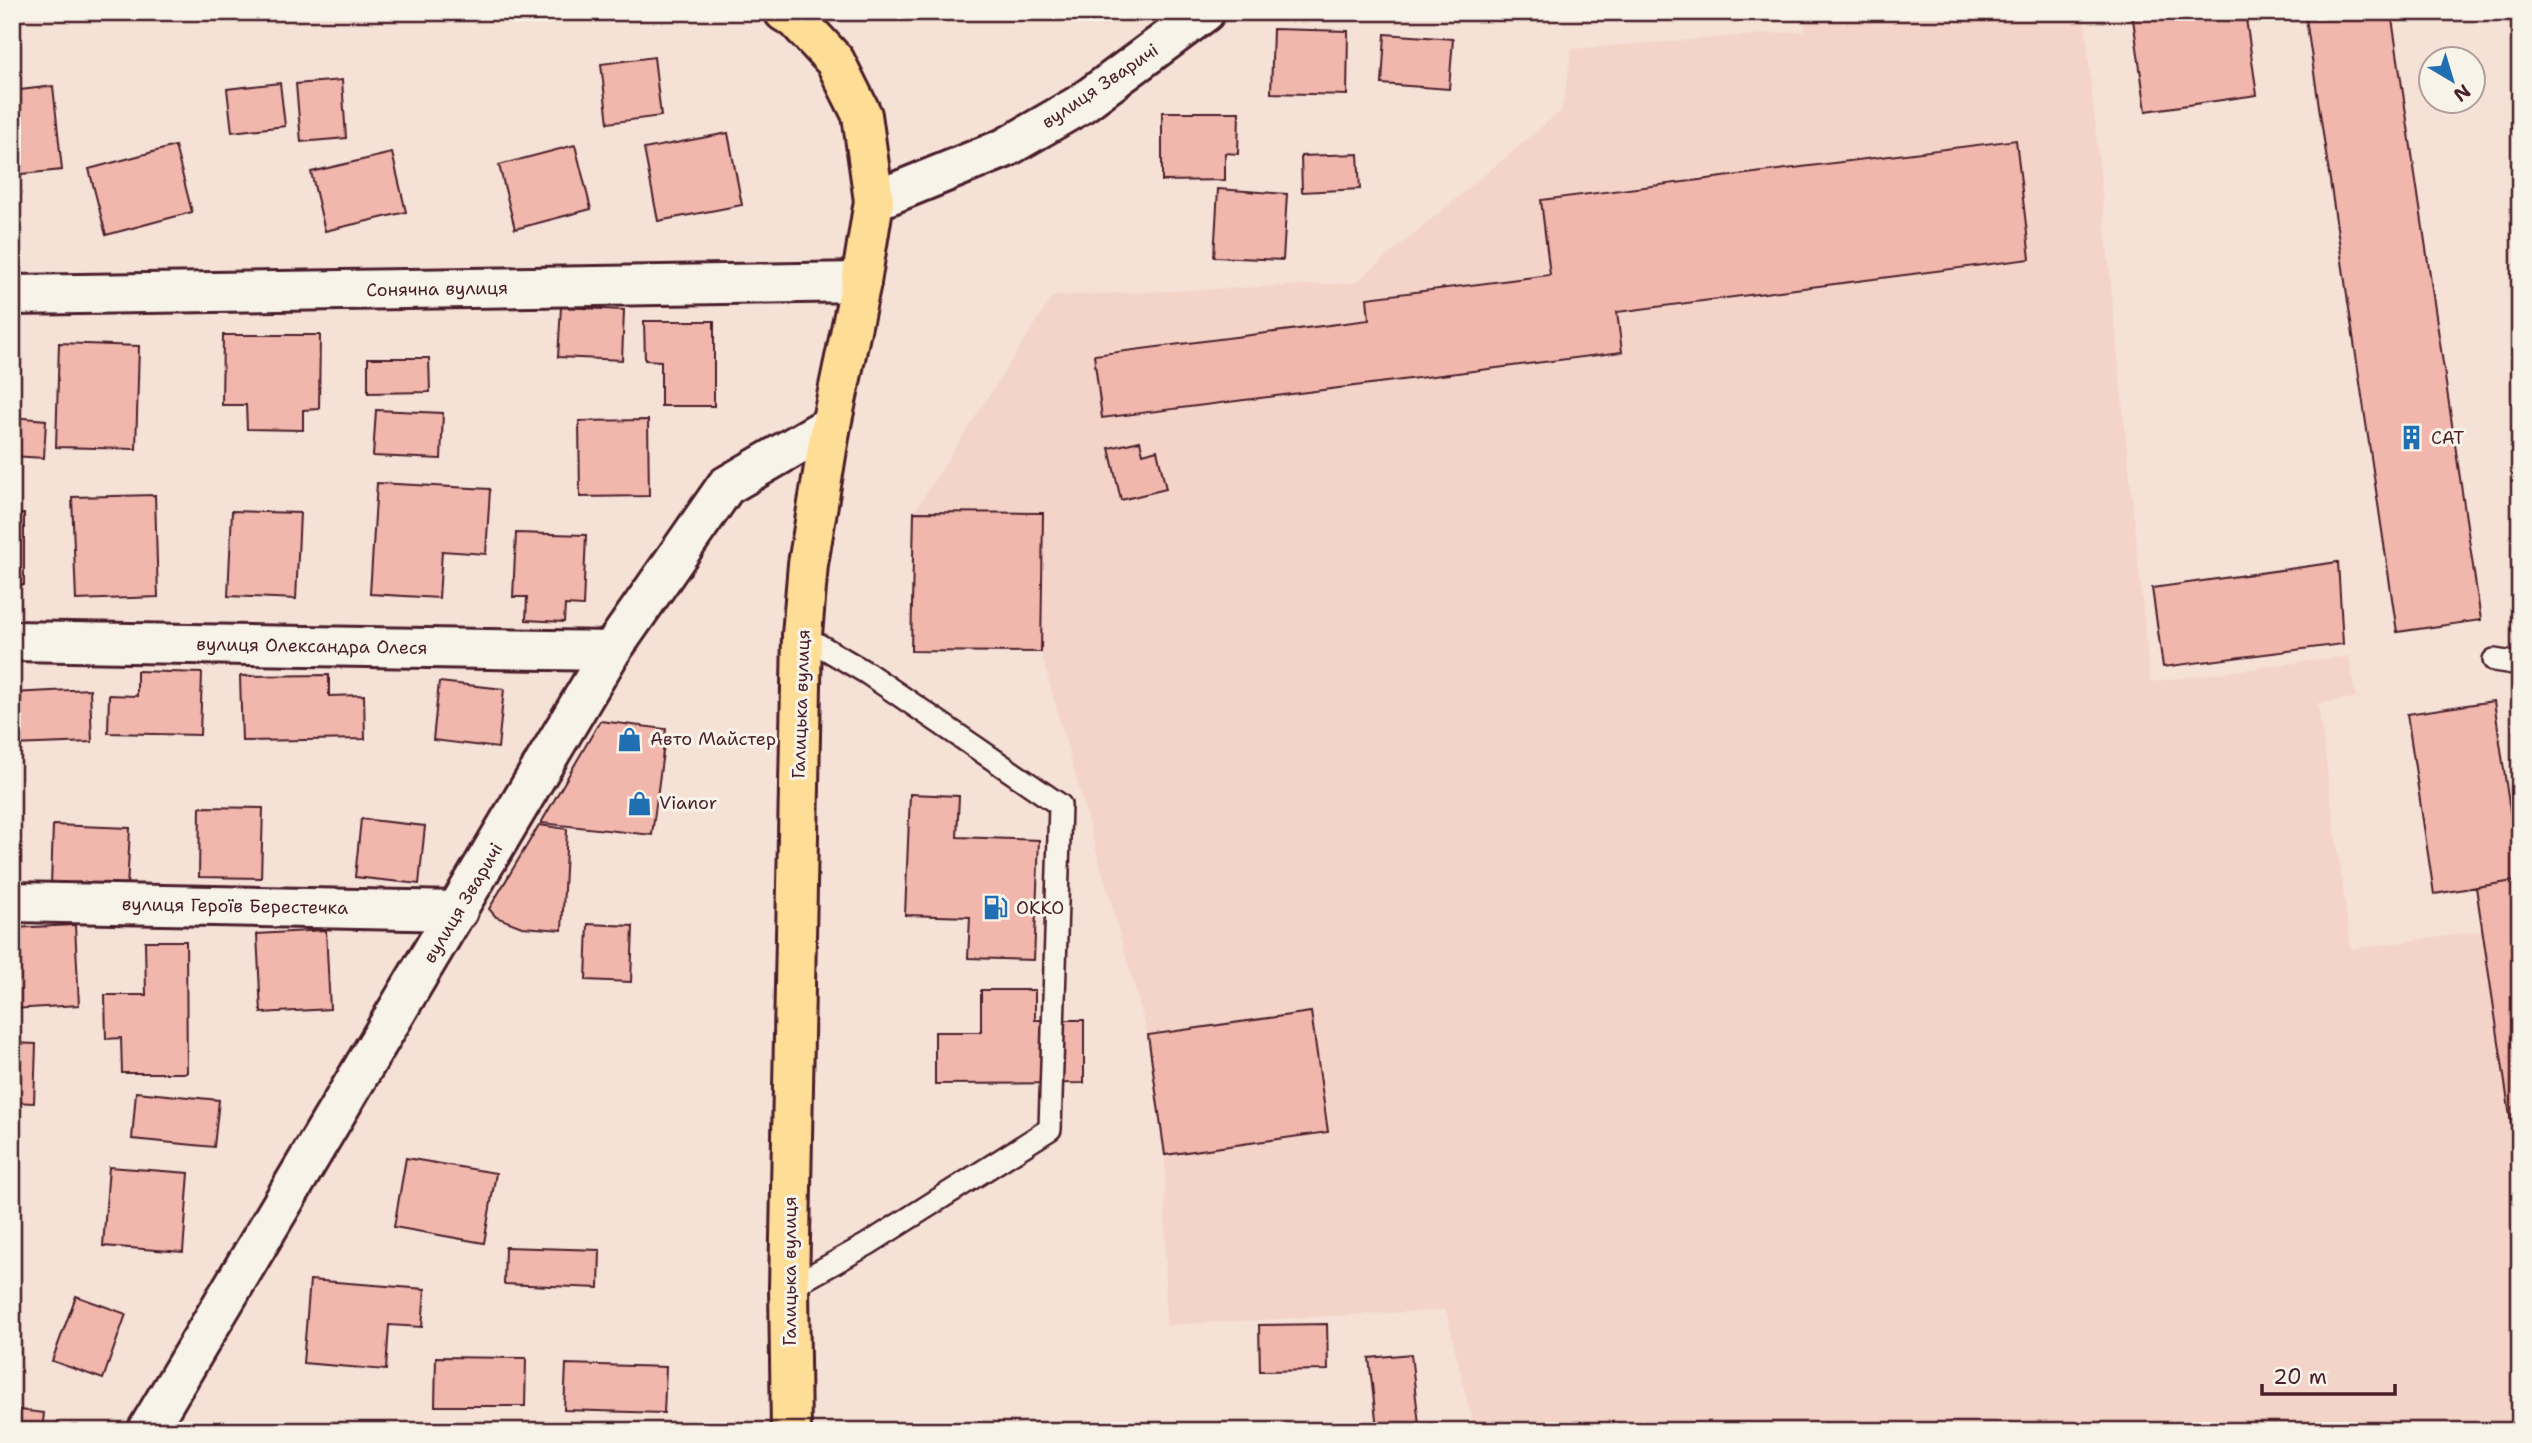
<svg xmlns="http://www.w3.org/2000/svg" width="2532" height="1443" font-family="'Shantell Sans',sans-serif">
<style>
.built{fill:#f4d4c9}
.building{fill:#f1b7ac;stroke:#4a1f2b;stroke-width:2}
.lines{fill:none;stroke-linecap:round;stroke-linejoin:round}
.service-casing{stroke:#4a1f2b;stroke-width:26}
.minor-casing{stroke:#4a1f2b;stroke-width:44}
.trunk-casing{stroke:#4a1f2b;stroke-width:44}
.service{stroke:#f7f3e8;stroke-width:21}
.minor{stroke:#f7f3e8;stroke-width:38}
.trunk{stroke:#fedd96;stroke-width:38}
.labels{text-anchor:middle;stroke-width:6;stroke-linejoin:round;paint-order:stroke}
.street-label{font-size:18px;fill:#4a1f2b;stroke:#f7f3e8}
.poi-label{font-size:18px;fill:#4a1f2b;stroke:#f7f3e8;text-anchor:start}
</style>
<rect width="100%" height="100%" fill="#f5e1d6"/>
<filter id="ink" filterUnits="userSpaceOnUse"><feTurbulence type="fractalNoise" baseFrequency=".0143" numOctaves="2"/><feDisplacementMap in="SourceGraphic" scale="14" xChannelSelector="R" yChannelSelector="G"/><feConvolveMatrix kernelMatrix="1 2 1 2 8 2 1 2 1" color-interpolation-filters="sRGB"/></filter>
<g filter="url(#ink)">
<path class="built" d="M1805,12H2084L2150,682L2349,656L2356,698L2318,703L2351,949L2482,931L2476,887L2520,880V1431H1474L1446,1310L1166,1325L1165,1155L1148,1035L1041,653L911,651L914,512L1053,296L1355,283L1562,110L1572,49L1805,31Z"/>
<path class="building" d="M2132,12H2245L2257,95L2146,111Z
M2305,12H2391L2481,620L2397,632Z
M1273,29L1348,31L1347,95L1271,93Z
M1385,34L1453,39L1449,89L1382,84Z
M654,57L661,116L608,123L601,64Z
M342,80L346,138L301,142L296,84Z
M280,83L285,126L232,132L227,89Z
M53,86L62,170L12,175V91Z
M1162,112H1239L1238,154L1225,153V180L1162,181Z
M728,133L742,205L658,221L644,149Z
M2016,140L2030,259L1617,312L1622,352L1102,418L1094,355L1369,320L1367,298L1550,275L1541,200Z
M575,145L591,209L515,229L499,165Z
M175,146L192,212L106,235L89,169Z
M392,153L406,212L325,231L311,172Z
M1358,154L1360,189L1302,192L1301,156Z
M1218,189L1287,194L1283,260L1214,257Z
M561,307L624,310L622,360L558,357Z
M644,321H714V406H661V361L645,360Z
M223,335H320L319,409L303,410V430L247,429L246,405H222Z
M59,343L139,346L136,449L56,447Z
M368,358H429L430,392L368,393Z
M376,410L443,413L441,459L373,456Z
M12,417L46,420L44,458L12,456Z
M648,420L649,496L580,497L579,421Z
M1140,441L1143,454L1157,450L1166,489L1121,500L1109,448Z
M377,483L490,489L486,554L442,551L439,598L370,594Z
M155,495L158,597L76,600L72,497Z
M232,511L300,513L296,599L228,596Z
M914,512L1043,513L1041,652L911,651Z
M12,514H24V585H12Z
M516,533L586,535L583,606L565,605L564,622L526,620L527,597H513Z
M2338,562L2343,644L2163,667L2152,588Z
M137,671L202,673L200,735L108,733L109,695L137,696Z
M329,675V696L364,695L365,739L242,741L240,676Z
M439,682L504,689L498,748L433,740Z
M90,689L92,742L12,745V693Z
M2494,701L2520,880L2434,894L2407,714Z
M600,721L666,729L652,835L541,823Z
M910,794L959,796L957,837L1039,840L1034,960L968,958L970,917L905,915Z
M200,807L263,808L261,878L199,877Z
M361,819L425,826L419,884L355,877Z
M53,825L130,828L127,889L51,886Z
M539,825L567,829L562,930L522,927L496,917L489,909Z
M2520,880V1184L2476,887Z
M588,924L633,926L631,982L586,980Z
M75,925L79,1005L12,1009V928Z
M326,930L330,1009L261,1013L257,934Z
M145,941H186L187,1073H122L121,1038L106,1039L105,995H146Z
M981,990H1035V1020H1084V1083L935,1084V1032H981Z
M1311,1012L1328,1132L1165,1155L1148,1035Z
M12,1043L36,1044L34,1103L12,1102Z
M136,1092L219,1100L214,1147L132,1139Z
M406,1158L496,1173L484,1243L394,1227Z
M109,1167L189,1173L183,1252L103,1246Z
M505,1247L600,1250L599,1288L504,1284Z
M310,1280L425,1289L422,1327L389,1325L386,1370L303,1363Z
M76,1296L126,1314L103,1379L52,1361Z
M1327,1324L1328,1370L1260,1371L1259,1325Z
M1411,1354L1419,1424L1377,1428L1369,1358Z
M436,1357L526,1358L525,1406H435Z
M566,1364L666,1367L664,1413L564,1410Z
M12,1409L44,1413L42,1431H12Z"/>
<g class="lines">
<defs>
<path id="service" d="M2494,660L2520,664
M789,1288L868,1244L1050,1129L1060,805L867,673L802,635"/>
<path id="minor" d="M874,201L1005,148L1081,104L1205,12
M12,295L861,282
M12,641L611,651
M12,902L458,911
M147,1431L611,651L726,486L831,425"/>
<path id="trunk" d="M784,12L796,19L835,61L862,115L874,201L861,282L831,425L808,564L802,635L789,1288L791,1431"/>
</defs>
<use href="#service" class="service-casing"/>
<use href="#minor" class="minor-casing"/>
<use href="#trunk" class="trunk-casing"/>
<use href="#service" class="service"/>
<use href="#minor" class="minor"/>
<use href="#trunk" class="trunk"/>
</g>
</g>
<defs>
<symbol id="building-bare" viewBox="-9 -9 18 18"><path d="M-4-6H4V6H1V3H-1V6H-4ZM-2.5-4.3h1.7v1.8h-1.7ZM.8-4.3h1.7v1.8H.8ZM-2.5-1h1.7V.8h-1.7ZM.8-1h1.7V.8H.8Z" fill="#1f6fb2" stroke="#f7f3e8" stroke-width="2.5" paint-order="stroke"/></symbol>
<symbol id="shop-bare" viewBox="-9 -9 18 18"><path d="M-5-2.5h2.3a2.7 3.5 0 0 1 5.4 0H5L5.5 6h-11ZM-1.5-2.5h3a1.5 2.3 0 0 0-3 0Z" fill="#1f6fb2" stroke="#f7f3e8" stroke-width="2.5" paint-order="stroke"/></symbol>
<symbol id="fuel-bare" viewBox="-9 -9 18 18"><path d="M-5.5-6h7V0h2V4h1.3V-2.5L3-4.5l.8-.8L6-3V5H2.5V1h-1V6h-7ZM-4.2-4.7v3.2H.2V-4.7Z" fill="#1f6fb2" stroke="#f7f3e8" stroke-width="2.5" paint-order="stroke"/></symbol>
</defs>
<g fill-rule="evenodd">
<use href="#building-bare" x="2394" y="420" width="35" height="35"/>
<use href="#shop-bare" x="612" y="722" width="35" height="35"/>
<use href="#shop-bare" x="622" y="786" width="35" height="35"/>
<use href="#fuel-bare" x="978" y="890" width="35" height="35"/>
</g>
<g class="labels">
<g class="street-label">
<text transform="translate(1100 86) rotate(-34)" y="6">вулиця Зваричі</text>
<text transform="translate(437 289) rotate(-1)" y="6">Сонячна вулиця</text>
<text transform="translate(312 646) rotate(1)" y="6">вулиця Олександра Олеся</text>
<text transform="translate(801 704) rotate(-88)" y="6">Галицька вулиця</text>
<text transform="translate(463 903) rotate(-59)" y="6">вулиця Зваричі</text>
<text transform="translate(235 906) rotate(1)" y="6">вулиця Героїв Берестечка</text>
<text transform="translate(790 1271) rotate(-90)" y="6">Галицька вулиця</text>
</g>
<g class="poi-label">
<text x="2431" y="444">САТ</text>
<text x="650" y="745">Авто Майстер</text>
<text x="659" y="809">Vianor</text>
<text x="1016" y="914">ОККО</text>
</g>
</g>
<rect width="2532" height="1443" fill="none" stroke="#f7f3e8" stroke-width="42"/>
<rect x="21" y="21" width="2490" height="1401" fill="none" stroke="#4a1f2b" stroke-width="2.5" filter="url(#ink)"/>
<g transform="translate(2452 80) rotate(142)"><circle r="33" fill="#f7f3e8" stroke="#b29e9c" stroke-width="2"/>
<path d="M0-5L12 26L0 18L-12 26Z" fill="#1f6fb2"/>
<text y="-10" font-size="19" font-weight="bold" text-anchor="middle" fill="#4a1f2b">N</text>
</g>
<path d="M2262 1384v10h133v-10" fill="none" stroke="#4a1f2b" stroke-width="3.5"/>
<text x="2273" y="1384" font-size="21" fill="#4a1f2b" stroke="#f7f3e8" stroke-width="5" paint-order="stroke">20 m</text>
</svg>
